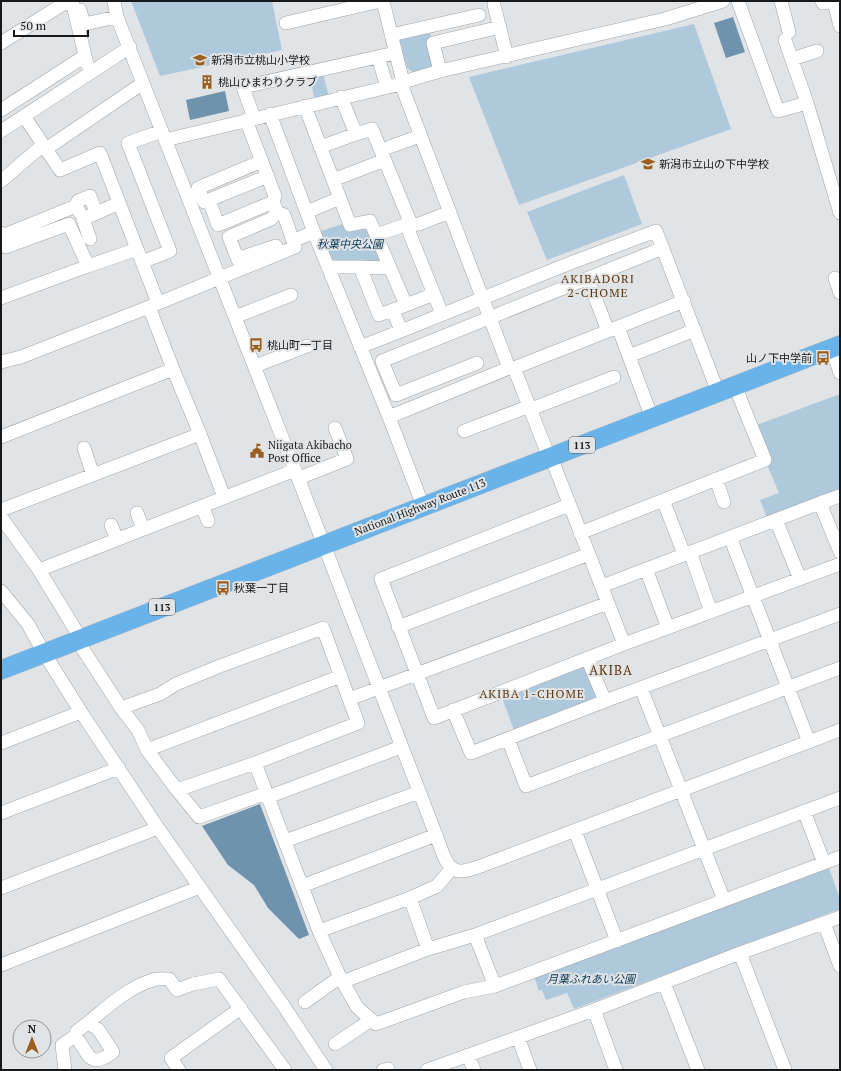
<svg xmlns="http://www.w3.org/2000/svg" width="841" height="1071" font-family="'PT Serif','Noto Sans JP',serif">
<style>
.green{fill:#aec8dc}
.water{fill:#6f92ad}
.lines{fill:none;stroke-linecap:round;stroke-linejoin:round}
.minor-casing{stroke:#a0a2a4;stroke-width:14}
.highway-casing{stroke:#bebebf;stroke-width:20}
.minor{stroke:#fff;stroke-width:13}
.highway{stroke:#69b3eb;stroke-width:19}
.labels{text-anchor:middle;stroke-width:4;stroke-linejoin:round;paint-order:stroke}
.shield{fill:#e1e4e6;stroke:#545556;stroke-width:1}
.shield-label{font-size:10px;font-weight:bold;fill:#171819}
.poi-label{font-size:11px;fill:#171819;stroke:#e1e4e6;text-anchor:start}
.park-label{font-size:11px;font-style:italic;fill:#083652;stroke:#e1e4e6}
.street-label{font-size:11px;fill:#171819;stroke:#e1e4e6}
.neighbourhood-label{font-size:12px;letter-spacing:1px;fill:#5f3609;stroke:#e1e4e6}
.quarter-label{font-size:13px;letter-spacing:1px;fill:#5f3609;stroke:#e1e4e6}
</style>
<rect width="100%" height="100%" fill="#e1e4e6"/>
<path class="green" d="M131,1H272L282,50L160,76Z
M694,24L731,129L519,205L469,77Z
M429,28L439,67L414,73L407,68L399,39Z
M322,70L330,100L316,103L308,73Z
M624,175L642,224L547,260L527,212Z
M369,220L388,266H329L315,233L352,221Z
M840,394V496L769,522L760,500L779,493L751,427Z
M587,658L605,701L516,736L500,692Z
M828,865L840,899V909L574,1009L567,993L546,1000L542,990L539,991L534,976Z"/>
<path class="water" d="M733,17L745,52L726,58L714,23Z
M225,91L229,111L190,120L186,100Z
M260,804L309,935L299,939L268,908L254,885L228,865L202,826Z"/>
<g class="lines">
<defs>
<path id="minor" d="M72,1L87,64
M114,1L117,17L295,470L436,835C441,847 445,869 459,871C465,872 475,868 481,866L840,730
M383,1L403,82L440,71L665,19L723,1
M738,1L778,111L807,103L840,213
M781,1L789,32
M822,1L823,3L834,1
M834,1L840,26
M494,5L507,57
M80,10L84,24L117,17
M286,23L380,1
M391,35L479,15
M785,40L807,103
M1,43L68,1
M378,57L387,87
M792,59L817,51
M440,71L433,43L500,27
M401,84L509,368L389,417L423,506
M341,97L356,134L372,129L411,224L409,232L442,314
M305,106L350,225L370,221L406,305L393,310L401,331L360,347
M1,110L85,56
M270,114L315,235L389,417
M24,116L60,170L100,153L137,249
M254,118L243,87L395,53
M246,120L275,196L273,202L277,212L284,215L295,247
M1,131L130,47
M165,140L401,84L403,82
M320,147L356,134
M46,149L143,83
M381,150L420,136
M333,180L385,160
M1,181L43,145
M203,198L204,202L268,176
M189,200L201,195L198,188L262,161
M209,200L218,225L273,202
M307,212L340,198
M80,213L76,206L78,201L90,196L96,213
M1,233L6,247L69,224L88,266L137,249L158,303
M376,235L405,225L419,224L450,212
M90,239L83,219L119,203
M12,245L7,234L76,206
M243,257L238,260L229,237L271,219L277,212
M142,262L170,251L128,143L162,131
M246,265L243,257L276,246
M328,267H360L379,315L393,310
M360,267L390,268
M835,278L840,293
M588,279L608,331
M1,298L88,266
M406,305L434,294
M149,307L173,369
M235,317L291,295
M618,327L652,418
M401,331L573,262L656,231L718,392
M832,348L840,373
M629,356L695,330
M1,362L21,357L149,307L295,247V240L314,232
M477,363L396,395L382,361L663,248
M255,366L307,346
M509,368H514L549,457
M514,368L684,301
M531,409L614,377
M464,431L530,406
M200,434L224,497
M1,437L173,369L200,434L1,510
M84,448L93,475
M299,478L347,459L335,428
M716,479L724,502
M663,500L684,554
M820,503L840,496
M569,505L381,579L434,718L624,644L840,564
M202,506L208,521
M137,513L143,529
M1,517L39,570L81,639
M776,520L800,579
M111,525L117,539
M580,533L765,460L735,386
M730,537L809,742
M690,552L711,612
M646,569L668,628
M39,570L295,470
M602,586L820,503L840,552
M1,591L28,624L44,653L81,712L158,828L283,1005L326,1070
M608,603L624,644
M398,627L589,554
M77,640L121,708
M587,658L605,701
M641,688L724,900
M349,699L358,723L255,763L177,790L147,750L138,730L121,708L160,694L176,684L220,666L323,628L349,699L608,603L551,457
M453,710L471,753L605,701L840,614
M508,739L526,786L840,668
M1,743L81,712
M147,750L341,676
M255,763L319,931L340,977L357,1007L376,1024L464,992L495,986L840,857
M177,790L199,817L267,793
M268,797L401,747
M804,811L824,863
M1,813L119,768
M575,831L617,941
M285,841L419,792
M452,868L437,886L410,898L428,949L475,935L840,798
M302,886L436,835
M1,888L158,828
M824,923L840,966
M319,931L410,898
M475,935L495,986
M740,953L785,1070
M1,965L200,887
M342,982L428,949
M664,983L698,1070
M305,1002L340,977
M594,1010L616,1070
M75,1036C89,1052 88,1071 113,1052L98,1029L88,1023
M518,1037L530,1070
M335,1044L371,1020
M468,1055L474,1070
M65,1070L62,1045L75,1036L77,1031C102,1013 123,989 153,980C158,978 164,979 169,979L177,990L193,984L219,979L285,1070
M179,1070L171,1058L241,1008
M383,1070L388,1069V1070
M427,1070L594,1010L740,953L840,917"/>
<path id="highway" d="M1,670L840,345"/>
</defs>
<use href="#minor" class="minor-casing"/>
<use href="#highway" class="highway-casing"/>
<use href="#minor" class="minor"/>
<use href="#highway" class="highway"/>
</g>
<defs>
<symbol id="school-bare" viewBox="-9 -9 18 18"><path d="M0-5L7-2L0 1L-7-2ZM-4 1L0 2.5L4 1V4Q0 6-4 4Z" fill="#9b5f20" stroke="#e1e4e6" stroke-width="2.5" paint-order="stroke"/></symbol>
<symbol id="building-bare" viewBox="-9 -9 18 18"><path d="M-4-6H4V6H1V3H-1V6H-4ZM-2.5-4.3h1.7v1.8h-1.7ZM.8-4.3h1.7v1.8H.8ZM-2.5-1h1.7V.8h-1.7ZM.8-1h1.7V.8H.8Z" fill="#9b5f20" stroke="#e1e4e6" stroke-width="2.5" paint-order="stroke"/></symbol>
<symbol id="bus-bare" viewBox="-9 -9 18 18"><path d="M-5-6H5V4H4V6H2V4H-2V6H-4V4H-5ZM-3.5-4V0h7V-4ZM-3.5 1.2v1.5H-2V1.2ZM2 1.2v1.5H3.5V1.2Z" fill="#9b5f20" stroke="#e1e4e6" stroke-width="2.5" paint-order="stroke"/></symbol>
<symbol id="civic-bare" viewBox="-9 -9 18 18"><path d="M-.6-6.5H3V-4.5H.6V-3L4-1V1h2V6H-6V1h2V-1L-.6-3ZM-1.2 2.5V6h2.4V2.5Z" fill="#9b5f20" stroke="#e1e4e6" stroke-width="2.5" paint-order="stroke"/></symbol>
</defs>
<g fill-rule="evenodd">
<use href="#school-bare" x="190" y="50" width="20" height="20"/>
<use href="#building-bare" x="197" y="72" width="20" height="20"/>
<use href="#school-bare" x="638" y="154" width="20" height="20"/>
<use href="#bus-bare" x="246" y="335" width="20" height="20"/>
<use href="#bus-bare" x="813" y="348" width="20" height="20"/>
<use href="#civic-bare" x="247" y="441" width="20" height="20"/>
<use href="#bus-bare" x="213" y="578" width="20" height="20"/>
</g>
<g class="labels">
<g class="shield">
<rect x="569" y="437" width="26" height="16" rx="3"/>
<rect x="149" y="599" width="26" height="16" rx="3"/>
</g>
<g class="shield-label">
<text x="582" y="449">113</text>
<text x="162" y="611">113</text>
</g>
<g class="poi-label">
<text x="211" y="64">新潟市立桃山小学校</text>
<text x="218" y="86">桃山ひまわりクラブ</text>
<text x="659" y="168">新潟市立山の下中学校</text>
<text x="267" y="349">桃山町一丁目</text>
<text x="812" y="362" text-anchor="end">山ノ下中学前</text>
<text x="268" y="449">Niigata Akibacho<tspan x="268" dy="13">Post Office</tspan></text>
<text x="234" y="592">秋葉一丁目</text>
</g>
<g class="park-label">
<text x="350" y="248">秋葉中央公園</text>
<text x="591" y="983">月葉ふれあい公園</text>
</g>
<g class="street-label">
<text transform="translate(420 507) rotate(-21)" y="4">National Highway Route 113</text>
</g>
<g class="neighbourhood-label">
<text x="598" y="283">AKIBADORI<tspan x="598" dy="14">2-CHOME</tspan></text>
<text x="532" y="698">AKIBA 1-CHOME</text>
</g>
<g class="quarter-label">
<text x="611" y="675">AKIBA</text>
</g>
</g>
<rect width="841" height="1071" fill="none" stroke="#171819" stroke-width="4"/>
<g transform="translate(32 1039)"><circle r="19" fill="#e1e4e6" stroke="#909294"/>
<path d="M0-3L7 15L0 10L-7 15Z" fill="#9b5f20"/>
<text y="-6" font-size="11" font-weight="bold" text-anchor="middle" fill="#171819">N</text>
</g>
<path d="M14 30v6h74v-6" fill="none" stroke="#171819" stroke-width="2"/>
<text x="20" y="30" font-size="12" fill="#171819" stroke="#e1e4e6" stroke-width="3" paint-order="stroke">50 m</text>
</svg>
